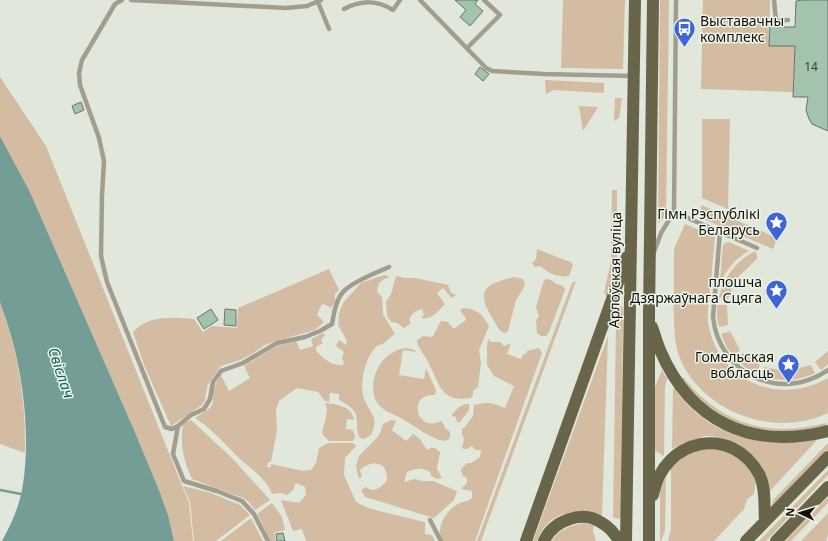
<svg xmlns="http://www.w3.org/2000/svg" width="828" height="541" font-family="'Noto Sans',sans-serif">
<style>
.green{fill:#d3bca2}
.water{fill:#739d95}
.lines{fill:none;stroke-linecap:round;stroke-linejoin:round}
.stream{stroke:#739d95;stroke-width:2.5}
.building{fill:#a3c3ad;stroke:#68736c}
.lane{stroke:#a19e90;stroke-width:4.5}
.primary{stroke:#69654a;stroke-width:12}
.labels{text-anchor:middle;stroke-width:3;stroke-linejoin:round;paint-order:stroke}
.number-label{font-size:12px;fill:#363f36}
.poi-label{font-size:14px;fill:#11130f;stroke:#eef4e8;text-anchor:end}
.street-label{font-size:14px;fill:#11130f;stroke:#eef4e8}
.water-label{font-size:15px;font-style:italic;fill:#11665c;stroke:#eef4e8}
</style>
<rect width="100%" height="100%" fill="#e1e7db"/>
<path class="green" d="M563,0H625L623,69L561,68Z
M660,0H669L666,214L662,220L658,223Z
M703,0H770L769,45L795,46L793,92L701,89Z
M0,77L46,146L189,503L193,541H174L168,515L159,490L134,430L30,192L0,136Z
M545,80L604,83V93L554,90L546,94Z
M615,98H622L619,118L614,121Z
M579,106L598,107L583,131Z
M702,119H730L728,209L702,198Z
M612,190H617V257L607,298L604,292L611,262Z
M701,205L777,238L773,249L701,218Z
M685,224L715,237C713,255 712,273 710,291C709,301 707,312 708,322C717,380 778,407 828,378V413C776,438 706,414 681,361C674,345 674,328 674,310H673L674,303V249Z
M729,242L749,251C736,258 728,268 721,281L720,280L723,245L725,243Z
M537,249L562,259L571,262L573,265L569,276C559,278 548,273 540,266L535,267L532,263L536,259Z
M755,251L757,255V259L738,277L732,288L728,299L719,297C724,277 736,261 755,251Z
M329,269L339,290L335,294V302L331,308L326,305L322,304L317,315L324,322L315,330L276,341L265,345L252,354L240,360L221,366L211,380L207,387L205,400L202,405L171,426L144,365L133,332C147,315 174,317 194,319L203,332L212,326L237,328L238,308Z
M384,275L388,276V278L384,279L379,283L377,291L382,297L383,314L395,334C390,337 387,341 383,344C382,344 378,345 377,346C365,356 358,387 365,401C372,416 379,418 371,435L364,439L360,438C357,433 357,430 357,425C358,410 351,407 339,400V394L330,393L329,402L325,401L318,392L297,388L279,401L276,410L277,430L271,462H268L267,467H271V464L303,471L311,470L316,463L319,448L328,443H354L356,446L345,458L344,475L356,502L366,507L379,511L425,522V534L432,535L435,541H306L302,529L293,531L281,500L299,503L306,495L305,487L296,483L293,490L287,495L281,493L272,494C267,479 250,468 239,458C225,444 212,429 195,418L210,408L213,403V391L216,383L221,375L229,391L250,378L244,366L277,346L296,341L300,350L313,346L311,339L323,333L325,335L321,340L323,343L316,347V351C322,357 333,367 343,365L344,362L342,358L344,352L336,346L339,340L346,345L347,341L338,325L339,313L343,303L361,283Z
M396,276L405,278H415L448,285L451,293L456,295L452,298L443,288L437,293L445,304C438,311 432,320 421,318L424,315L422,309C415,311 412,313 409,320L411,323L404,328L397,323L391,322L387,316L386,302L391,294Z
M514,277L523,279L525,283L523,289L516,300L508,331L506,333H504C498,330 495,322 491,316C475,288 488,284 514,277Z
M548,279C555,282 555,284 563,286L565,290L549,332L546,336H541L537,333L536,320L539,317L536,307L544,280Z
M576,281L481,541H477L572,283Z
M0,302C18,351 26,401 25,453L0,444Z
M717,305H727L728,325L719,327L717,317Z
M622,306L623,310L621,517L618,519L613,517L616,323L614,321L618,307Z
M464,308C478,310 482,313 489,326L479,350L481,363L478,387L473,391V395L471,398C440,403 440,384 428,362C425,355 417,347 417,340L423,336L431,337L433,336L441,321L448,322L453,328H455L466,320L465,317L460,311L461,309Z
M730,331L740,350L733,356L727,348L721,334Z
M608,336L602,515C574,509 549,510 537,541H533Z
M489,339H490V342H500L504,346L511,343L507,354L521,359L523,354H526L527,351L538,348L540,349L542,353L475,541H442C435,529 446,510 458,504C463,501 466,503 472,498V491L461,489L467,483V478L463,476L461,472V469L467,463H471L480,457L481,450H475L472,446L467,449H464L462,447L464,439L462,435V428H464L473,416L474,405C488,402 491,402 505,408L514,386L494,376L487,365V344Z
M405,348L412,349L417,352L403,350L399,375L424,379L426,368L436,390L435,395C406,393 417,434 441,421L444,425V427L450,432C453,456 411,423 404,420C397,415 387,413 380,406C370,396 372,378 379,366C385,356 394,350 405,348Z
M828,351V364L821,370L815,362Z
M743,353L760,365L756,374L746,368L737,360Z
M811,365L815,373L805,377L792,380L791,370Z
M764,367L785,371V380L772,379L761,376Z
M662,370L667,379L665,386L664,456L654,450L655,387Z
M683,377C721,424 768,438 826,423V426L782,433L741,427L708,409L681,380Z
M674,388C708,437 762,450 818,439L769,492L739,446L727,440L713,436H705L683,443L672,449L673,390Z
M325,403C336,404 352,406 354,420L347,419L346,429L353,430L355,437L353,441H329L322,434C323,424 330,412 325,403Z
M465,404H469V410L460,422H457L456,417L452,416V414L458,408Z
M191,420L233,459L270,500L255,510L248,501L243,498L192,479C183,460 180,444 183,424Z
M391,420L396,421L392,430L406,441L413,434L420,439L427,450L430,448H435L440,452L437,469L442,478L437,479L431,476V473C423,467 416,468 407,472L404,482L415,479L422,481H433L457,491L454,500L434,518L365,497L361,490L366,487C374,494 382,487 387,480C388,462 373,458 360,470L362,476L359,479L356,466L359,456L377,438L380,433L383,424Z
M828,443V450L772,506L773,500Z
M716,448C737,454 745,463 756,480L754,494L747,499L744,509L714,541H668L671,529V468C683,455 699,449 716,448Z
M828,470V475L766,541H759Z
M666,477L665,531L661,541H660V488Z
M183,486L211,493L240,505L250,515L216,541H194L190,502Z
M828,497V503L791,541H785Z
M272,503L282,517L285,530L274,533L276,541H270L258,515V513Z
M828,513V534L826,541H801Z
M251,518L263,541H221Z
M584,523L594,525L593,531L596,541H552C559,529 570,526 584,523Z"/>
<path class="water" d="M0,136L30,192L134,430L159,490L168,515L174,541H2C9,528 15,516 19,502C24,486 25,468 26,451C27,400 18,350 0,302Z"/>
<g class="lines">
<path class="stream" d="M0,490L21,494"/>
</g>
<path class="building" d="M455,0H478L475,4L483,11L470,26L460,17L466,10Z
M803,0H828V131L812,124L809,119L806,110L808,97H793L795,46H769L770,27H795L796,1Z
M480,67L489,74L483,81L475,74Z
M81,102L84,110L75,114L72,106Z
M211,309L218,320L204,329L197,318Z
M225,309L236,310V326L224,325Z
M283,533L285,541H277L276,534Z"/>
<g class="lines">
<path class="lane" d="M122,0L115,4L85,55L82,60L79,73L80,85L99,138L104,161L102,195L101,256L107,282L165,427L172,429L178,426
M131,0L286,8L307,6L321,0
M420,0L486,68L492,71L543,74L633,76
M774,0L776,21L788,20
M318,2L329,29
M344,9C362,0 377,0 393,10L400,0
M467,48L500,15L484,0
M674,212L757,248
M720,232L713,317C719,374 780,403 828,370
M654,252L661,233L674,212L676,0
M430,520L441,541
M268,541L254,514L242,501L217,491L184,481L173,454L178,426L191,415L204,409L210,399L213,382L221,371L243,363L277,343L305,337L320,331L332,324C334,313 336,298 345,290C356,280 376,273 389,267"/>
<path class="primary" d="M652,327C655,335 657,343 660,350C691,423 752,450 828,431
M653,495C663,438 733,423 760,476C766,489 764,507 765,521
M526,541L627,257
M544,541C553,521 582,509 602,523C609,527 615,534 619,541
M626,541L635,0
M649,541V315L653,0
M746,541L828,457
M776,541L828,487"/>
</g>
<defs>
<symbol id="bus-pin" viewBox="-11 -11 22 30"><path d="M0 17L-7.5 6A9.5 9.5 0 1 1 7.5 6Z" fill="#3e65d7" stroke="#eef4e8"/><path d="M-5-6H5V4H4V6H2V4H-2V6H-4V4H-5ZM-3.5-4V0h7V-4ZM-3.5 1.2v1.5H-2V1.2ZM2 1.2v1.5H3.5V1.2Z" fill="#fff"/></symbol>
<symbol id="sight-pin" viewBox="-11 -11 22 30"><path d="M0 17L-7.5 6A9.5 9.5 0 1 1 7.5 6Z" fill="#3e65d7" stroke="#eef4e8"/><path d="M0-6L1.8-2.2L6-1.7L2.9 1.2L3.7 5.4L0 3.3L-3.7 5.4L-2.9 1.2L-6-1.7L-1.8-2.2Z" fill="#fff"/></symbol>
</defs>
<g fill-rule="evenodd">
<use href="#bus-pin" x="672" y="16" width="25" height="34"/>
<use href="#sight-pin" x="764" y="210" width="25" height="34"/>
<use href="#sight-pin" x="764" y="278" width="25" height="34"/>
<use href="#sight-pin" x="776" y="352" width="25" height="34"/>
</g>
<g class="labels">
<g class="number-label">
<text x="811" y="71">14</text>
</g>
<g class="poi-label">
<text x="700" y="26" text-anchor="start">Выставачны<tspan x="700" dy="16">комплекс</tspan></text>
<text x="760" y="219">Гімн Рэспублікі<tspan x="760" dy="16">Беларусь</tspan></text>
<text x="762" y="287">плошча<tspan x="762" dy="16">Дзяржаўнага Сцяга</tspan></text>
<text x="774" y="362">Гомельская<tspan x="774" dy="16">вобласць</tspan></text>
</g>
<g class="street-label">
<text transform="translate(615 270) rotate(-89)" y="5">Арлоўская вуліца</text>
</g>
<g class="water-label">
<text transform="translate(61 373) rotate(71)" y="5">Свіслач</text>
</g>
</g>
<g transform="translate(800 513) rotate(274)" stroke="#eef4e8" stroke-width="3" paint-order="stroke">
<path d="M0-3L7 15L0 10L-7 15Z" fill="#11130f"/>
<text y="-6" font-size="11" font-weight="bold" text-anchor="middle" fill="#11130f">N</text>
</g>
</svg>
